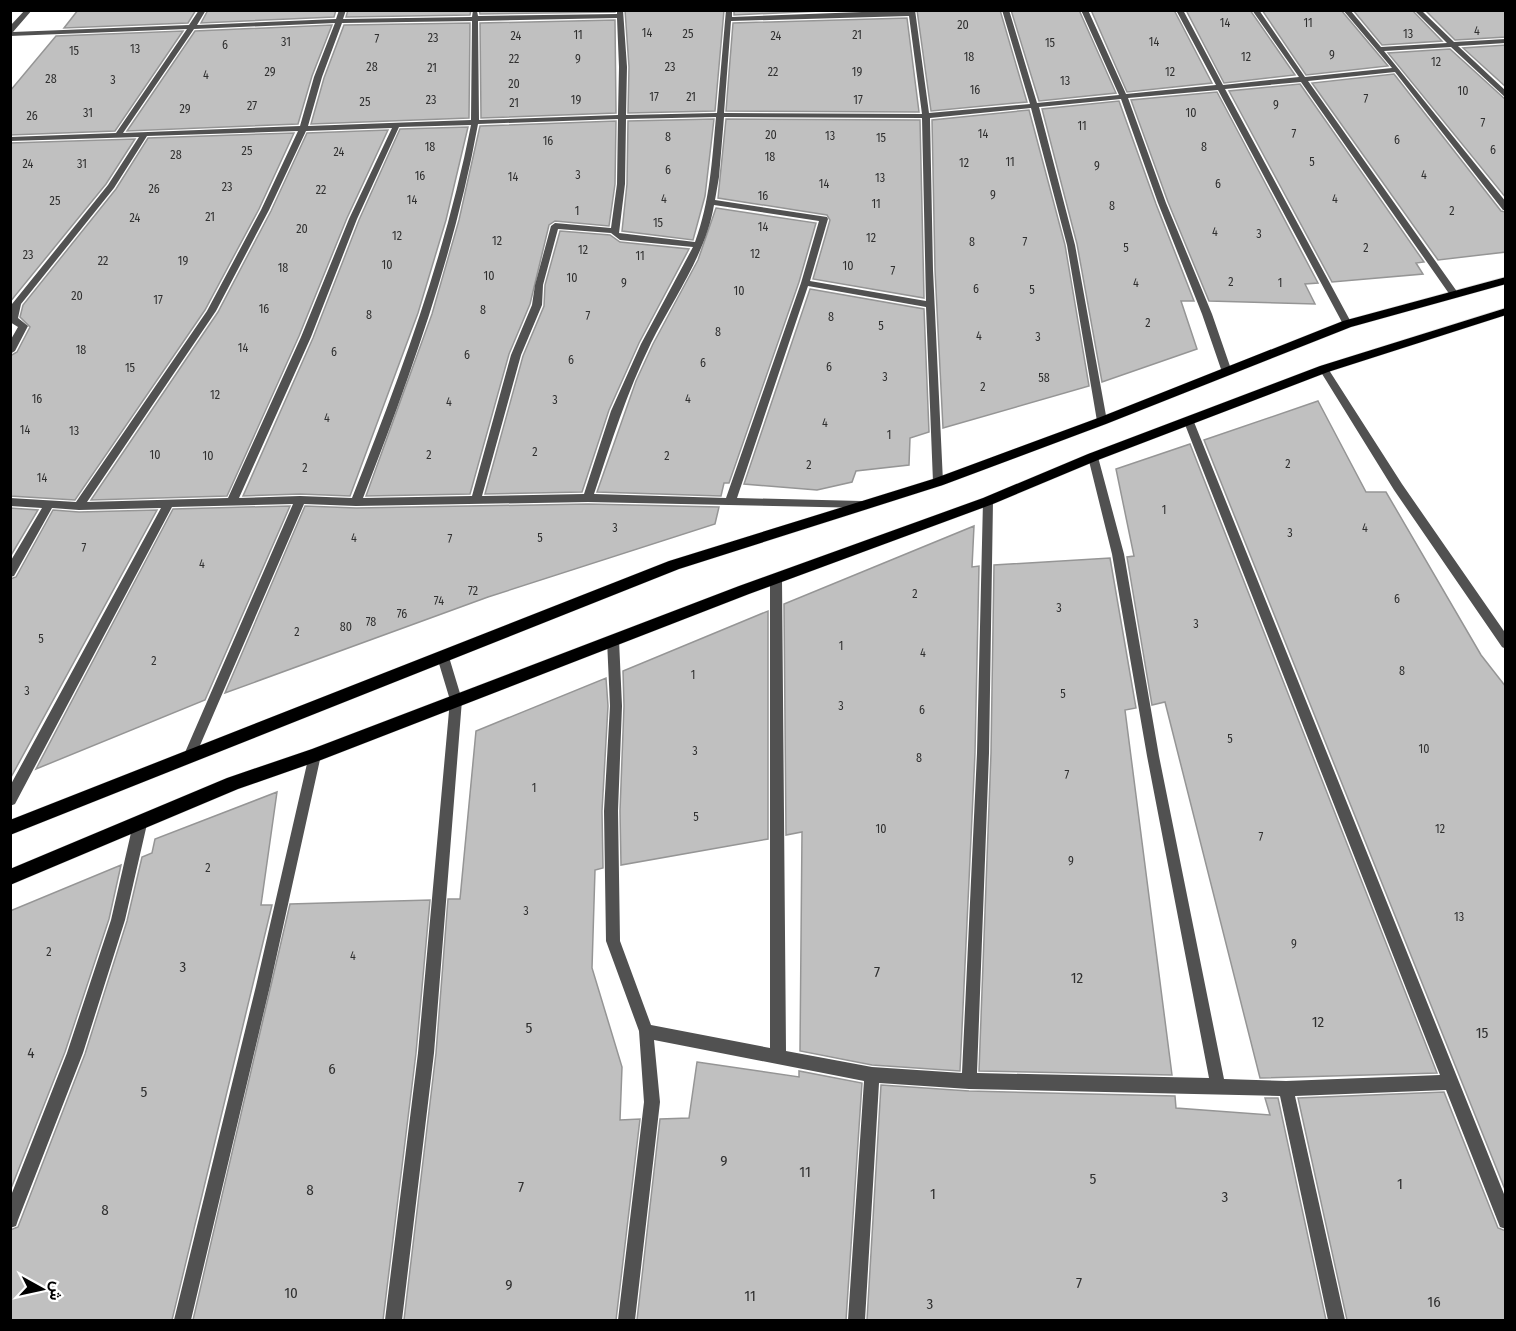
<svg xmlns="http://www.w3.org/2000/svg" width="1516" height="1331" font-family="'Fira Sans Condensed',Vazirmatn,sans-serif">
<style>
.building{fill:#c0c0c0;stroke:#959595;stroke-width:1.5}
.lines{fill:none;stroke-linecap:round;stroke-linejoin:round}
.primary-casing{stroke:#dbdbdb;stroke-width:1}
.minor{fill:#515151;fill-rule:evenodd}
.primary{fill:#000;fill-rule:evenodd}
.labels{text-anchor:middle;stroke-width:4.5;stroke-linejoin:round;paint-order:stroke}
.number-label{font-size:12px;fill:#303030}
.near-number-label{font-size:15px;fill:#303030}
</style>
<rect width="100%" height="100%" fill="#fff"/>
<path class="building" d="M78,10H196L188,23L64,28Z
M208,10H336L334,17L201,23Z
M348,10H471L470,15L346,17Z
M479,10H615V12L480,14Z
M625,10H724L715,111L628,113L629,67Z
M734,10H843L734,15Z
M917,10H1000L1027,102L931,111Z
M1011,10H1079L1116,93L1039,101Z
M1091,10H1174L1212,83L1127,92Z
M1186,10H1250L1295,75L1224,83Z
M1262,10H1341L1388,66L1306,75Z
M1353,10H1412L1442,41L1382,45Z
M1425,10H1506V37L1455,40Z
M907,18L919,112L726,111L733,23Z
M615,20L616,113L481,118L480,23Z
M470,23L469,118L311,124L324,78L344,25Z
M332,25L312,76L298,124L127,131L195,31Z
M183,31L115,131L10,135V91L56,36Z
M1506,45V87L1463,48Z
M1450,49L1506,100V198L1388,53Z
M1394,74L1501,211L1506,212V252L1438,260L1312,83Z
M1300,84L1424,262L1416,263L1423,274L1332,282L1229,91Z
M1217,92L1318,283L1305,284L1315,304L1209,301L1168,202L1131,100Z
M1119,101L1156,204L1194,301H1181L1197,349L1102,382L1077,244L1042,109Z
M1029,110L1065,245L1089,386L943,428L935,270L932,120Z
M714,119L705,196L693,240L622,231L627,184L628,121Z
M726,119L920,120L924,298L813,279L830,220L827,215L718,198Z
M616,121L615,184L609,226L555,221L549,225L530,304L509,354L470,494L366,496L432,314L459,220L480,126Z
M468,127L446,220L418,313L350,496L300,494L243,496L313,338L359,220L400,129Z
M388,130L347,218L299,336L227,496L91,500L218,312L271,211L307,133Z
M294,133L259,209L205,310L75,500L10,496V356L17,352L30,327L20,317L23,305L116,189L148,138Z
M135,139L106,184L10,302V143Z
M716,208L816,223L799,282L729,483H724L721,496L597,492L636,381L653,344L698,260Z
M560,231L610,235L620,242L689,249L639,343L609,410L582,492L485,494L523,356L544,306L545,285Z
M810,289L924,309L929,432L910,438L909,465L856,471L852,482L817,490L744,484Z
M1318,401L1366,492H1386L1481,655L1506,687V1192L1204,440Z
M1190,444L1437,1073L1260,1078L1165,702L1152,705L1127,557L1134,556L1116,469Z
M588,504L719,507L715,524L488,597L225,693L305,506L356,508Z
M290,506L205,700L36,769L173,509Z
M10,508L38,510L10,557Z
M53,510L79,512L157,510L10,779V579L16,577Z
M974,526L972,567L979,566L975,753L960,1071L872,1065L800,1051L802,832L786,835L784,604Z
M1110,558L1136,708L1125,710L1172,1075L979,1071L991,753L994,565Z
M768,611V839L621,865L620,811L624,706L623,671Z
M606,678L608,706L602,811L603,868L595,870L592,968L622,1067L620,1120L640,1119L616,1320H404L436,1053L448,899H460L476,731Z
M277,792L261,905H272L172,1320H10V1230L18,1227L85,1054L127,921L142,857L152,853L155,839Z
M121,865L109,919L65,1052L10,1191V911Z
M430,900L416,1053L383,1320H193L290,904Z
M697,1062L799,1077V1071L862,1083L846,1320H637L660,1119L689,1118Z
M881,1085L969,1091L1175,1096L1176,1108L1270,1115L1265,1098H1278L1326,1320H867Z
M1444,1092L1498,1228L1506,1231V1320H1347L1298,1098Z"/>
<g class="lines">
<defs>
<path id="primary" d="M1506,277V284L1351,327L1106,424L943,485L679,569L10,835V820L669,561L933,479L1098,418L1343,321Z
M1506,308V315L1328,372L1098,460L993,504L749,594L321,760L238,789L10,885V869L227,778L312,749L739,586L983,498L1088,454L1320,366Z"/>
</defs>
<use href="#primary" class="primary-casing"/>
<path class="minor" d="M25,10H32L13,32L189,25L199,10H206L197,25L336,19L339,10H346L343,19L472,17L473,10L477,11L478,16L617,14V10H623L627,67L626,115L717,113L726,10H732V17L915,10L929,113L1030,104L1002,10H1009L1037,103L1119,95L1081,10H1088L1126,94L1216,85L1176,10H1183L1223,85L1299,77L1252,10H1259L1305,77L1392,68L1343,10H1350L1381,47L1447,43L1414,10H1421L1454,42L1506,39V43L1458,46L1506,91V98L1451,47L1384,51L1506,202V210H1503L1395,72L1308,81L1458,293L1456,295H1450L1301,82L1225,89L1352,324L1347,327L1344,326L1218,90L1128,98L1166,203L1212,314L1232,372L1227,375L1222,372L1202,314L1158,203L1121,99L1039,107L1075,245L1107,421L1102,424L1097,421L1067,245L1031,108L930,118L933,270L943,482L942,485L938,486L933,482L926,307L808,286L737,498L862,501L867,505L866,508L588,502L356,506L304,504L195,757L194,761L189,762L184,761L183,757L293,504L172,507L15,804L10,806V786L161,508L79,510L52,508L14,576L10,577V562L42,508L10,506V498L76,502L207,311L261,210L298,131L147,136L114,188L21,304L18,318L28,326L15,351L10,354V341L18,327L10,322L12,304L108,185L139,137L10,141V137L116,133L187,29L10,36V26ZM909,16L922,114L724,113L731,21ZM617,18L619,67L618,115L479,120L478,21ZM472,21L471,120L308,126L322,77L342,23ZM335,23L314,77L300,126L123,133L194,29ZM716,117C712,160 710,202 695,242L619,233L625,184L626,119ZM724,117L922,118L926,301L810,281L828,219L827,217L715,200L719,177ZM618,119L617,184L611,228L555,223L551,226L535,285L532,305L511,355L472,496L363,498C410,377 455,252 478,124ZM471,125C446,253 400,377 352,498L300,496L239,498L311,337L357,219L399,127ZM392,128L349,219L301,337L228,498L87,502L216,311L269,210L306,131ZM714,205L819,221L801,283L726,498L594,494C611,443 627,392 651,343C673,299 706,254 714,205ZM558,229L611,233L620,240L693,247L641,344L611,411L584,494L482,496L521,355L542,305L543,285Z
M1324,366L1327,367L1402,484L1506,634V649L1502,647L1394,490L1319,369Z
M1189,419L1194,422L1506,1199V1229L1500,1227L1446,1090L1295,1096L1345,1320H1328L1280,1096L969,1089L879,1083L865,1320H848L864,1081L654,1040L660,1102L635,1320H618L644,1102L639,1031L606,941L604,811L610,706L607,640L609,637H617L619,640L622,706L618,811L620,941L651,1025L770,1048V580L776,576L782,580L786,1051L872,1067L962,1073L977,753L983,501L984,498H992L993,501L989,753L977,1073L1209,1078L1147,756L1112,554L1088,457L1089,454L1093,453L1098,457L1124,554L1159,756L1224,1079L1286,1081L1440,1075L1184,422Z
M443,652L447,654L449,657L462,700L434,1053L402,1320H385L418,1053L450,700L437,657L439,654Z
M315,750L319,751L321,755L270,986L191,1320H174L256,986L309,755L311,751Z
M140,818L145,820L147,824L125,920L83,1053L18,1220L16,1226L10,1228V1198L67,1053L111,920L133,824L135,820Z"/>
<use href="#primary" class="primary"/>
</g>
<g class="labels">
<g class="number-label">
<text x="1225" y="27">14</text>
<text x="1308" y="27">11</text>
<text x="963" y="29">20</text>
<text x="1477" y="35">4</text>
<text x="647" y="37">14</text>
<text x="688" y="38">25</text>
<text x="1408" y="38">13</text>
<text x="578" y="39">11</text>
<text x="857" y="39">21</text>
<text x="516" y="40">24</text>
<text x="776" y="40">24</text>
<text x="433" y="42">23</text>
<text x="377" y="43">7</text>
<text x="286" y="46">31</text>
<text x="1154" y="46">14</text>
<text x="1050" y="47">15</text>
<text x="225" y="49">6</text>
<text x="135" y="53">13</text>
<text x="74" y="55">15</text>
<text x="1332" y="59">9</text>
<text x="969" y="61">18</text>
<text x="1246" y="61">12</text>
<text x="514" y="63">22</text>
<text x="578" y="63">9</text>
<text x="1436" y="66">12</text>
<text x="372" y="71">28</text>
<text x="670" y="71">23</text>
<text x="432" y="72">21</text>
<text x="270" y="76">29</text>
<text x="773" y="76">22</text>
<text x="857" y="76">19</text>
<text x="1170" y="76">12</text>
<text x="206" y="79">4</text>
<text x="51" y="83">28</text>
<text x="113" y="84">3</text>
<text x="1065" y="85">13</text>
<text x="514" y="88">20</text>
<text x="975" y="94">16</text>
<text x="1463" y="95">10</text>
<text x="654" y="101">17</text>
<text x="691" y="101">21</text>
<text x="1366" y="103">7</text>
<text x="431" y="104">23</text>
<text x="576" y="104">19</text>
<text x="858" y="104">17</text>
<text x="365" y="106">25</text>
<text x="514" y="107">21</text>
<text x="1276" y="109">9</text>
<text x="252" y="110">27</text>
<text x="185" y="113">29</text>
<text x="88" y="117">31</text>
<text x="1191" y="117">10</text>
<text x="32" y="120">26</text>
<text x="1483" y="127">7</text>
<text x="1082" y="130">11</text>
<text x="983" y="138">14</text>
<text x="1294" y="138">7</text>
<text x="771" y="139">20</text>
<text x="830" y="140">13</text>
<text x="668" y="141">8</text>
<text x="881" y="142">15</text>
<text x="1397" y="144">6</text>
<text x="548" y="145">16</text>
<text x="430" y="151">18</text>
<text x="1204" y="151">8</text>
<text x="1493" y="154">6</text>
<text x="247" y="155">25</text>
<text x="339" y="156">24</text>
<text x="176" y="159">28</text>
<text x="770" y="161">18</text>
<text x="1010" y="166">11</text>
<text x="1312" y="166">5</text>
<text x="964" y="167">12</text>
<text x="28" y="168">24</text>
<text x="82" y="168">31</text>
<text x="1097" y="170">9</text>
<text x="668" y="174">6</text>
<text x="578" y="179">3</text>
<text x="1424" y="179">4</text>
<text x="420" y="180">16</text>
<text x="513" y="181">14</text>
<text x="880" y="182">13</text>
<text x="824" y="188">14</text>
<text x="1218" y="188">6</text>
<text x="227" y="191">23</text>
<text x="154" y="193">26</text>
<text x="321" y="194">22</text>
<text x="993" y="199">9</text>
<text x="763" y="200">16</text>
<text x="664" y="203">4</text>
<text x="1335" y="203">4</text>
<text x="412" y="204">14</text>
<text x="55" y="205">25</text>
<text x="876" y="208">11</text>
<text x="1112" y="210">8</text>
<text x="577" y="215">1</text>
<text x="1452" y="215">2</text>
<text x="210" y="221">21</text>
<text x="135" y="222">24</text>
<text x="658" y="227">15</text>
<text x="763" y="231">14</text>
<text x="302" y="233">20</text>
<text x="1215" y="236">4</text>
<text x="1259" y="238">3</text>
<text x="397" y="240">12</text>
<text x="871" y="242">12</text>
<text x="497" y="245">12</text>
<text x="972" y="246">8</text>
<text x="1025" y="246">7</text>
<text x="1126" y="252">5</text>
<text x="1366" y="252">2</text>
<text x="583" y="254">12</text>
<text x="755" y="258">12</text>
<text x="28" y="259">23</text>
<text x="640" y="260">11</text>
<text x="103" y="265">22</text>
<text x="183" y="265">19</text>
<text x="387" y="269">10</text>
<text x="848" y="270">10</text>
<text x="283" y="272">18</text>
<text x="893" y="275">7</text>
<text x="489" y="280">10</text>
<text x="572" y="282">10</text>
<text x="1231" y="286">2</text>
<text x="624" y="287">9</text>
<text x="1136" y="287">4</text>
<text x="1280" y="287">1</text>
<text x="976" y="293">6</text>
<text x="1032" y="294">5</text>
<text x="739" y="295">10</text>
<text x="77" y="300">20</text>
<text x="158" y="304">17</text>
<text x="264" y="313">16</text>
<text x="483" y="314">8</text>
<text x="369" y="319">8</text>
<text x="588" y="320">7</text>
<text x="831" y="321">8</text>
<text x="1148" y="327">2</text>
<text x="881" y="330">5</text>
<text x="718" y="336">8</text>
<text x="979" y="340">4</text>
<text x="1038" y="341">3</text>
<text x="243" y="352">14</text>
<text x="81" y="354">18</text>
<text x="334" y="356">6</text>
<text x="467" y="359">6</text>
<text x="571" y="364">6</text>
<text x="703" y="367">6</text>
<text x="829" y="371">6</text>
<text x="130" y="372">15</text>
<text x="885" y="381">3</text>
<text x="1044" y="382">58</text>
<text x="983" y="391">2</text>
<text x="215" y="399">12</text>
<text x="37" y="403">16</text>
<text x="688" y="403">4</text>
<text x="555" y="404">3</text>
<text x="449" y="406">4</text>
<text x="327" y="422">4</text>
<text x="825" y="427">4</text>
<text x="25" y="434">14</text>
<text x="74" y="435">13</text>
<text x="889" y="439">1</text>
<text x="535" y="456">2</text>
<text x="155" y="459">10</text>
<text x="429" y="459">2</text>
<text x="208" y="460">10</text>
<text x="667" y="460">2</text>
<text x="1288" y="468">2</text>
<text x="809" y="469">2</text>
<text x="305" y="472">2</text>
<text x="42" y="482">14</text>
<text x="1164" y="514">1</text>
<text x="615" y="532">3</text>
<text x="1365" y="532">4</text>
<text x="1290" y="537">3</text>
<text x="354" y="542">4</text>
<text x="540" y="542">5</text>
<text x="450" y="543">7</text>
<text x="84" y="552">7</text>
<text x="202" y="568">4</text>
<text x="473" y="595">72</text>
<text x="915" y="598">2</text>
<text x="1397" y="603">6</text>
<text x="439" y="605">74</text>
<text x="1059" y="612">3</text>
<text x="402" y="618">76</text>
<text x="371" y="626">78</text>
<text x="1196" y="628">3</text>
<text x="346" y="631">80</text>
<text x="297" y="636">2</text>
<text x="41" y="643">5</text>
<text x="841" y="650">1</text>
<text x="923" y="657">4</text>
<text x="154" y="665">2</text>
<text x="1402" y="675">8</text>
<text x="693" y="679">1</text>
<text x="27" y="695">3</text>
<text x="1063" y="698">5</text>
<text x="841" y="710">3</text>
<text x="922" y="714">6</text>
<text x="1230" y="743">5</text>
<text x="1424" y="753">10</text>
<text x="695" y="755">3</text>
<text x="919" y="762">8</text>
<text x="1067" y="779">7</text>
<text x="534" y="792">1</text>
<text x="696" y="821">5</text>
<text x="881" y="833">10</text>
<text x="1440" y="833">12</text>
<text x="1261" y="841">7</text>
<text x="1071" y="865">9</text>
<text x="208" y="872">2</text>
<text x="526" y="915">3</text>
<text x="1459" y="921">13</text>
<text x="1294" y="948">9</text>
<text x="49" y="956">2</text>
<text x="353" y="960">4</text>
</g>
<g class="near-number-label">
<text x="183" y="972">3</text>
<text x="877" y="977">7</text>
<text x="1077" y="983">12</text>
<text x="1318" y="1027">12</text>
<text x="529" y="1033">5</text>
<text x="1482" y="1038">15</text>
<text x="31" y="1058">4</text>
<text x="332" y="1074">6</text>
<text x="144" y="1097">5</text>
<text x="724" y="1166">9</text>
<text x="805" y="1177">11</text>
<text x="1093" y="1184">5</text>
<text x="1400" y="1189">1</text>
<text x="521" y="1192">7</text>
<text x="310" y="1195">8</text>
<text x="933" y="1199">1</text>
<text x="1225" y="1202">3</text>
<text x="105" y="1215">8</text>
<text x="1079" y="1288">7</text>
<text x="509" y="1290">9</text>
<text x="291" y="1298">10</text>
<text x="750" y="1301">11</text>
<text x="1434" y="1307">16</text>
<text x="930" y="1309">3</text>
</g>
</g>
<rect width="1516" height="1331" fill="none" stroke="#000000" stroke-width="24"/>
<g transform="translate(42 1289) rotate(98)" stroke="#ffffff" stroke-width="4.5" paint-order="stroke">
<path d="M0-4.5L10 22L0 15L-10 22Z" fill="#000000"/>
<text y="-9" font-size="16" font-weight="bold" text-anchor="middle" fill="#000000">ش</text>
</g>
</svg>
